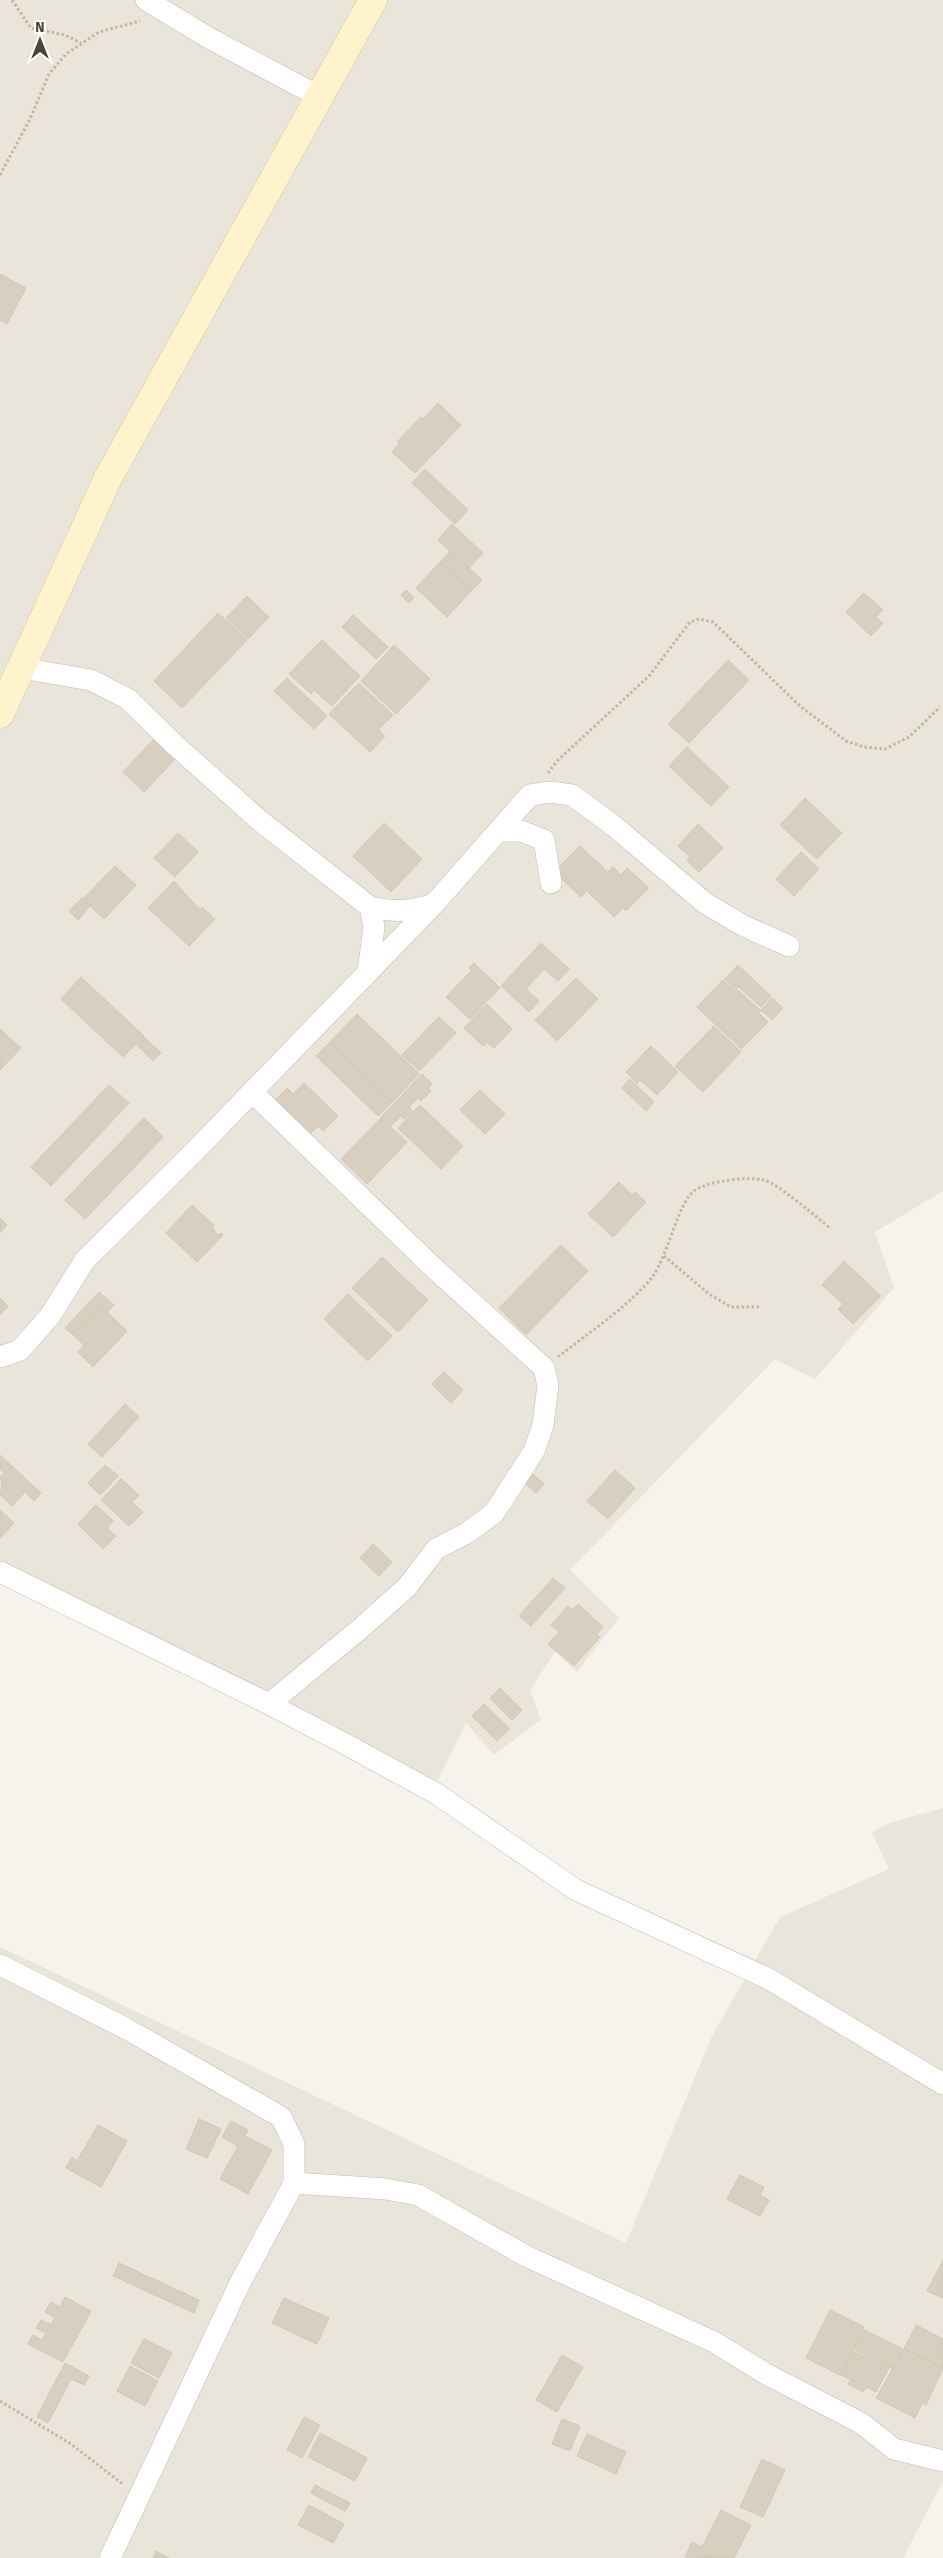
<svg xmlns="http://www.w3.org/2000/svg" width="943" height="2558" font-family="'Fira Sans',sans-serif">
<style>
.residential{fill:#eae5da}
.building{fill:#d8cfc1;stroke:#d3c7b4}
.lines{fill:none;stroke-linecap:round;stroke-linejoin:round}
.street-casing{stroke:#c2bbae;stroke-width:22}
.secondary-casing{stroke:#d6c79b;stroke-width:29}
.path{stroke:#c4b79f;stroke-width:3;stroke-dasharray:2.5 2.5;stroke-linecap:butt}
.street{stroke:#fff;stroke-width:21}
.secondary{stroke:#fff3cd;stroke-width:28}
</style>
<rect width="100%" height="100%" fill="#f6f3ec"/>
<path class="residential" d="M0,0H943V1191L875,1232L894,1288L815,1379L775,1359L570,1570L619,1618L577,1672L555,1652L530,1690L541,1720L494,1755L466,1723L436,1784L0,1581Z
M943,1808V2481L903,2558H0V1947L626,2243L712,2036L780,1917L889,1869L872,1833L886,1824Z"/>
<path class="building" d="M0,274L26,288L7,324L0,320Z
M438,403L461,425L415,473L392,452L399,444L397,442L421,417L423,419Z
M425,469L468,510L455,524L412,483Z
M452,524L483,553L469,568L438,540Z
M450,551L482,580L471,591L440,562Z
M440,562L471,591L447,617L416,588Z
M406,590L414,598L409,603L401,595Z
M864,593L883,610L876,617L883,623L871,636L846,612Z
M247,596L269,617L248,639L226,618Z
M218,613L247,640L182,708L154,681Z
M353,615L388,647L376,659L342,627Z
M322,640L360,676L332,706L314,690L311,694L289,674Z
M394,645L430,679L396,714L361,681Z
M728,660L749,680L689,743L668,724Z
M287,678L327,716L314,729L274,691Z
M359,683L393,715L378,730L385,736L370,752L329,714Z
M155,738L176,758L144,792L123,772Z
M687,747L729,787L711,806L669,766Z
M805,798L842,833L817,859L780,825Z
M384,823L422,859L391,892L353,856Z
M698,824L723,848L699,872L687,861L690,857L678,846Z
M178,833L198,852L175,877L154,858Z
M580,846L607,871L581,897L554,872Z
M801,852L819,869L794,896L776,879Z
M115,866L136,885L104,919L83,899Z
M613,867L621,875L627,868L649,888L626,911L623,908L614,917L588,892Z
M174,881L200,910L202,907L215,919L189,946L148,908Z
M82,898L90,906L78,920L69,911Z
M541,943L569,969L558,981L544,969L526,989L539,1001L529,1012L501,986Z
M474,963L500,988L470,1019L446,997L472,970L469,968Z
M738,965L771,996L761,1007L739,987L736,990L725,979Z
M81,977L144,1036L123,1057L61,999Z
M576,978L598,999L557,1041L535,1020Z
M723,980L736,992L738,990L761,1011L759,1013L768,1022L741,1049L697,1007Z
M772,998L783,1008L772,1020L761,1010Z
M487,1004L512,1029L494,1048L487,1042L483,1046L464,1028Z
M357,1014L419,1074L392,1102L330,1042Z
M439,1017L456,1033L419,1071L402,1055Z
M714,1026L741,1052L703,1092L675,1066Z
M0,1029L21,1048L0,1070Z
M144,1037L161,1053L153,1061L137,1045Z
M330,1042L392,1102L378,1116L316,1056Z
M651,1046L678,1072L657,1095L640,1080L637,1083L626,1072Z
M422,1074L432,1084L428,1088L431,1091L421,1101L418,1098L409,1107L412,1111L404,1119L401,1116L391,1126L381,1117Z
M630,1079L654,1102L646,1111L622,1088Z
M304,1083L338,1116L323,1131L318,1126L310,1134L275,1100L287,1088L293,1094Z
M109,1085L129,1103L51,1186L31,1167Z
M480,1090L505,1114L485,1134L460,1110Z
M420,1105L463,1146L441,1169L398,1128Z
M144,1118L163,1137L85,1219L65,1200Z
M381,1118L407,1142L367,1184L341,1159Z
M619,1182L632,1195L635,1192L646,1202L613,1237L588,1214Z
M192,1205L214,1225L212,1228L218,1235L221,1233L223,1235L197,1262L166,1233Z
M0,1218L7,1225L0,1233Z
M561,1245L588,1271L526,1335L499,1308Z
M382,1257L428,1300L398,1332L352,1288Z
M844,1261L881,1296L853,1324L838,1309L843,1304L822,1285Z
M99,1292L114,1305L107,1312L100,1305L72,1334L65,1328Z
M348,1294L392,1336L368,1361L324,1319Z
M0,1298L8,1306L0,1315Z
M100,1305L127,1331L93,1367L78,1352L84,1345L72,1334Z
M444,1372L463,1390L451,1403L432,1384Z
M125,1404L139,1417L102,1457L88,1444Z
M0,1455L41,1493L34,1501L25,1492L12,1506L0,1495L2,1485L0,1477L4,1473L0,1469Z
M105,1465L118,1476L100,1495L88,1483Z
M615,1470L635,1488L608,1519L587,1501Z
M530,1472L544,1484L536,1493L522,1480Z
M121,1479L139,1495L132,1502L143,1512L129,1526L101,1500Z
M96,1505L113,1521L107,1528L116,1536L103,1549L78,1524Z
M0,1510L14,1523L0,1538Z
M373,1544L392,1562L379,1576L360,1558Z
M553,1578L565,1588L531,1626L519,1616Z
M578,1604L603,1627L597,1634L600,1637L574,1666L548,1644L559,1632L551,1625L568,1606L572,1610Z
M500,1688L522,1710L512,1720L490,1698Z
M484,1704L510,1729L497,1741L472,1716Z
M199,2119L221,2129L207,2158L186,2149Z
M231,2121L248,2130L245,2136L272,2150L248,2194L220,2179L238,2146L222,2137Z
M98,2125L127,2141L101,2187L66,2168L72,2157L77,2161Z
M740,2175L764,2187L760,2195L769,2200L760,2216L727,2199Z
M943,2260V2298L927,2291Z
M119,2263L199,2300L194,2313L113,2276Z
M65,2297L91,2311L63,2362L28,2344L33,2335L42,2340L46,2333L36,2328L41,2320L51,2325L55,2318L45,2312L51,2302L60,2307Z
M284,2298L329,2318L317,2344L272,2323Z
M830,2310L864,2327L840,2375L806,2358Z
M916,2325L943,2339V2368L904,2349Z
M864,2330L903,2349L893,2369L854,2349Z
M144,2339L172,2353L159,2378L131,2363Z
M904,2349L943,2368L926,2405L922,2403L915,2418L876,2398Z
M853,2351L889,2368L876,2392L866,2387L863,2392L848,2384L851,2380L841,2375Z
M562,2355L583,2367L557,2412L536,2400Z
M65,2363L89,2376L84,2385L71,2379L48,2423L37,2417Z
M130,2366L158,2381L145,2406L117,2391Z
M304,2417L320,2425L302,2458L287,2450Z
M562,2419L580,2426L570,2451L552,2444Z
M320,2433L367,2458L355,2481L308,2457Z
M587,2434L626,2452L616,2474L577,2456Z
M762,2459L785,2470L763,2517L740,2507Z
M315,2485L350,2503L345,2511L311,2493Z
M309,2505L344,2524L333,2543L298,2525Z
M721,2510L751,2525L734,2558L685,2557L692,2542L702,2547Z
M156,2551L169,2558H153Z"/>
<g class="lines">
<defs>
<path id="street" d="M146,0L209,38L320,97
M21,668L91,680L128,699L174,744L259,820L370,907C394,912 411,912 434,904
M498,831H521L544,840L551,883
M368,972L374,927L370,907
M252,1092L436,1270L544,1368L548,1385L543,1425L534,1451L494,1513L467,1533L436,1549L407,1587L361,1628L269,1704
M0,1357L20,1350L50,1316L85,1260L193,1153L434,904L530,795L550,792L572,795L614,826L705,903L744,926L789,946
M0,1572L269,1704L349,1746L437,1794L576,1890L769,1979L943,2084
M0,1965L125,2028L281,2117L294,2144V2183L240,2283L110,2558
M294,2183L386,2189L418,2195L526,2256L714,2342L768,2375L861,2423L894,2449L943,2461"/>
<path id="secondary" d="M0,714L108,478L373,0"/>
</defs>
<use href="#street" class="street-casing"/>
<use href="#secondary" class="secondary-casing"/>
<path class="path" d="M12,0L31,28L65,35L81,43
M0,175L30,119L49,74L66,54L99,32L140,21
M548,773L557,761L649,676L690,622L699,619L713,622L800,706L846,741L864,747L885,749L909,737L940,707
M664,1256L709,1294L731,1307H761
M558,1357C586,1335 633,1303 653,1276C668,1255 678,1203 694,1191C707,1181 748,1176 764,1180C777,1183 819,1219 831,1229
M0,2401L71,2444L124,2485"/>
<use href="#street" class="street"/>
<use href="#secondary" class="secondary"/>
</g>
<g transform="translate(40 40)" stroke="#ffffff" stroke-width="4" paint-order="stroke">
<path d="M0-4L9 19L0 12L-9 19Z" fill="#4b4439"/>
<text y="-8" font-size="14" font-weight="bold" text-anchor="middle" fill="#4b4439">N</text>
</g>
</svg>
